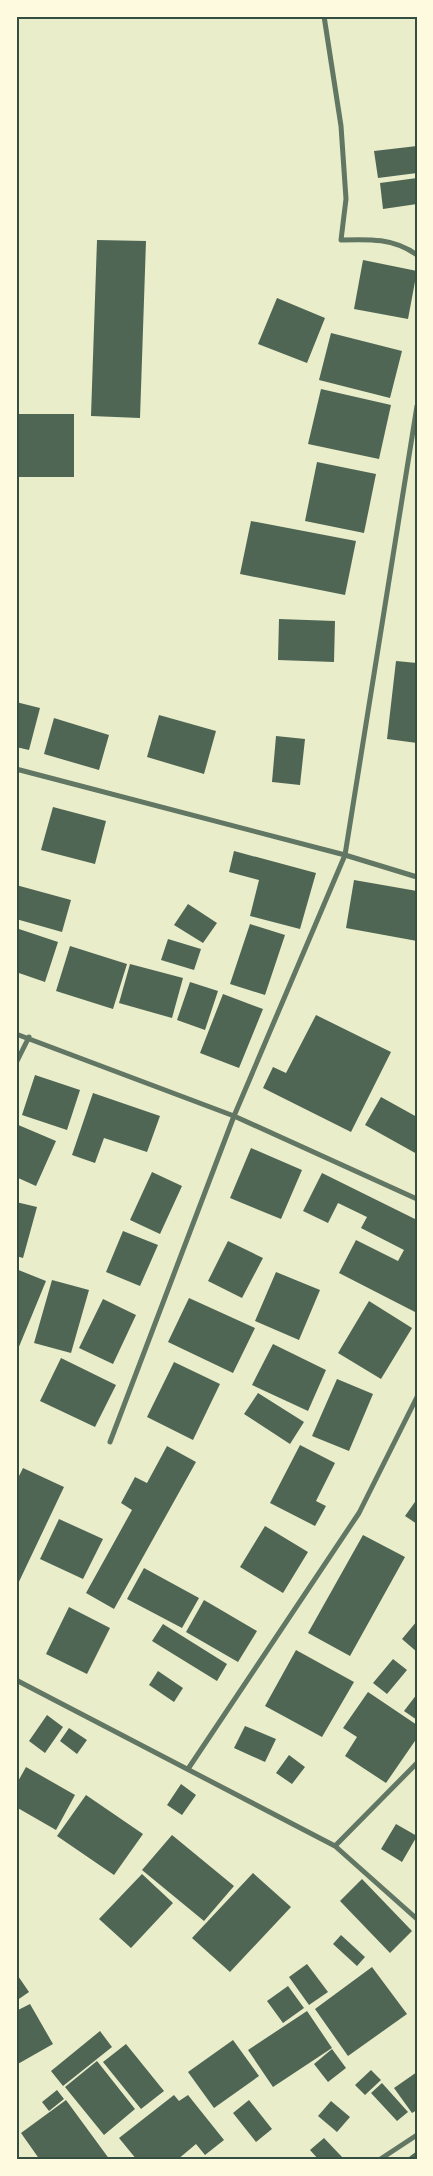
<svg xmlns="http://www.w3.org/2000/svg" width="433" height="2176" font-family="'Source Sans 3',sans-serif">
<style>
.building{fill:#4f6655}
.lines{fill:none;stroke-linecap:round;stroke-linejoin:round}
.minor{stroke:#617663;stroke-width:5}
.neatline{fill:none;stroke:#344e41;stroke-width:2}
</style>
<rect width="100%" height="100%" fill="#e9edc9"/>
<path class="building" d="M417,146V173L378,178L374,151Z
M417,178V204L383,209L380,183Z
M97,240L146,241L140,418L91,416Z
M363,260L417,271L408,319L354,309Z
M277,298L325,318L307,363L258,344Z
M331,333L402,351L390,398L319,380Z
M321,389L391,405L379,459L308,444Z
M16,414H74V477H16Z
M317,462L376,474L364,533L305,521Z
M251,521L356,541L345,595L240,574Z
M279,619L335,621L334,662L278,660Z
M396,661L417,663V743L387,739Z
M16,702L40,708L29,750L16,747Z
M159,715L216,731L204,774L147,757Z
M54,718L109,735L99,770L44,754Z
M276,736L305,739L300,785L272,782Z
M53,807L106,821L95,864L41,850Z
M234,851L316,873L300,929L250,916L259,880L229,872Z
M354,880L417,891V941L346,928Z
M16,885L71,900L62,932L16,919Z
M188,904L217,923L203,943L174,925Z
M250,924L285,935L265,995L230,984Z
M16,928L58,942L45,982L16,972Z
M168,939L201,949L194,970L161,960Z
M70,946L127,964L113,1009L56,991Z
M130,964L183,978L172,1018L119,1003Z
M190,982L218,991L205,1030L177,1020Z
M223,994L263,1009L239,1068L200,1053Z
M316,1015L391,1052L351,1132L263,1088L273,1067L286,1073Z
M35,1075L80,1090L67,1130L22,1115Z
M93,1093L160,1116L147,1152L104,1138L95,1163L72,1155Z
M381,1097L417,1117V1154L365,1125Z
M16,1124L56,1141L36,1186L16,1177Z
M251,1148L302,1170L281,1219L230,1198Z
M152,1172L182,1186L160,1234L130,1220Z
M322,1173L417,1220V1313L339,1273L356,1240L398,1261L404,1250L361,1228L367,1217L338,1203L328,1223L303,1211Z
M16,1202L37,1207L23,1258L16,1256Z
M123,1231L158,1245L140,1286L106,1272Z
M228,1241L263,1258L242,1298L208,1281Z
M16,1269L46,1281L16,1354Z
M276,1272L320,1290L299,1340L255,1321Z
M52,1280L89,1290L71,1353L34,1343Z
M189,1298L255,1328L233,1373L168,1342Z
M103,1299L136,1315L113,1364L79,1348Z
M369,1301L412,1328L381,1379L338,1353Z
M273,1344L326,1370L308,1411L252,1385Z
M61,1358L116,1385L95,1427L40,1401Z
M174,1362L220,1384L193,1440L147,1417Z
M337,1379L373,1394L349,1451L312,1436Z
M258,1393L304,1422L290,1444L244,1414Z
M300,1445L335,1463L316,1501L326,1506L315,1526L270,1503Z
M167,1446L196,1462L114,1609L86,1593L132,1510L121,1503L135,1477L147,1483Z
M23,1468L64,1487L16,1588V1482Z
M417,1499V1524L405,1516Z
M59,1519L103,1539L83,1579L40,1559Z
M265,1526L308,1552L283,1593L240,1567Z
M363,1535L405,1557L350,1656L308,1633Z
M144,1568L199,1598L182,1628L127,1599Z
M204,1600L257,1631L238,1662L186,1632Z
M69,1607L110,1628L87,1674L46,1654Z
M417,1621V1652L402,1639Z
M163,1624L227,1664L217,1681L152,1641Z
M296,1650L354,1682L322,1737L265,1706Z
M393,1659L407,1670L387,1694L373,1683Z
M158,1671L183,1688L174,1702L149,1685Z
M368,1692L417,1725V1738L386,1783L345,1756L357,1737L343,1728Z
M417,1694V1720L404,1711Z
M47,1715L63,1727L45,1753L29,1741Z
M245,1726L276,1739L265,1762L234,1748Z
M69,1728L87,1740L77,1754L60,1741Z
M289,1755L305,1767L292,1784L276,1773Z
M26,1767L75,1795L56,1830L16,1807V1785Z
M181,1784L196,1795L182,1815L167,1805Z
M86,1795L143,1834L114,1875L57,1836Z
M396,1824L417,1836L402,1862L381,1849Z
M172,1835L234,1886L204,1921L142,1870Z
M253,1873L291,1907L230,1972L192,1938Z
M142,1874L173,1903L131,1948L99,1919Z
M362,1879L412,1931L390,1953L340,1901Z
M341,1935L365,1957L357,1966L333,1944Z
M307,1964L328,1992L309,2005L289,1977Z
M372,1967L407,2014L348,2056L315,2009Z
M16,1973L29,1992L16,2001Z
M288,1986L304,2008L283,2023L267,2001Z
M30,2004L53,2044L16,2065V2011Z
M307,2011L332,2048L273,2087L248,2050Z
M100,2031L112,2047L63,2086L51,2071Z
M233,2040L259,2076L214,2108L188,2072Z
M126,2044L164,2091L141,2109L103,2062Z
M332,2049L346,2068L328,2082L314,2064Z
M97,2061L135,2109L104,2135L65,2087Z
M371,2070L381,2080L365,2095L355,2085Z
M417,2072V2110L412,2113L394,2088Z
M382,2083L408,2112L397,2121L371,2093Z
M57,2090L64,2099L49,2111L42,2102Z
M174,2095L179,2101L188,2095L224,2140L205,2155L196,2144L177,2160H137L119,2138Z
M66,2100L110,2160H40L21,2133Z
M249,2100L272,2129L256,2142L233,2113Z
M331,2101L350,2117L337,2132L318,2116Z
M324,2138L342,2157L339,2160H319L310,2150Z
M417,2151V2160H405Z"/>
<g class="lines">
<path class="minor" d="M324,16L341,126L346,199L341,240C369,239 394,238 417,255
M16,769L345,855L417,877
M16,1034L234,1116L417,1199
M16,1063L29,1037
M110,1442L234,1116L345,855L417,406
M16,1680L335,1846L417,1919
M188,1769L359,1513L417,1397
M335,1846L417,1763
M379,2160L417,2135"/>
</g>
<rect width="433" height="2176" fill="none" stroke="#fefae0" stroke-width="35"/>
<rect x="18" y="18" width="398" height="2140" class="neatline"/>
</svg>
